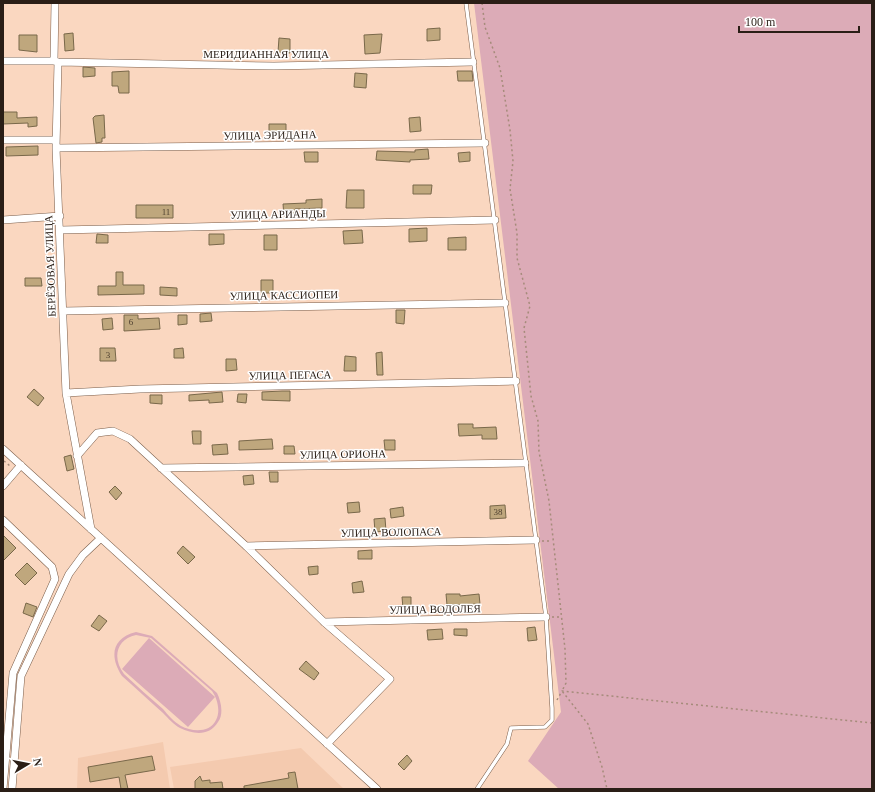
<svg xmlns="http://www.w3.org/2000/svg" width="875" height="792" font-family="Georgia,serif">
<style>
.built{fill:#f4caaf}
.green{fill:#dcabb7;fill-rule:evenodd}
.building{fill:#bfa77d;stroke:#79684a}
.lines{fill:none;stroke-linecap:round;stroke-linejoin:round}
.service-casing{stroke:#7a5d49;stroke-width:4.5}
.minor-casing{stroke:#7a5d49;stroke-width:8}
.path{stroke:#a58b7a;stroke-width:1.5;stroke-dasharray:2 3;stroke-linecap:butt}
.service{stroke:#fff;stroke-width:3.5}
.minor{stroke:#fff;stroke-width:7}
.labels{text-anchor:middle;stroke-width:3;stroke-linejoin:round;paint-order:stroke}
.number-label{font-size:9px;fill:#4f4030}
.street-label{font-size:11px;fill:#2a1e16;stroke:#fff}
</style>
<rect width="100%" height="100%" fill="#fad7c0"/>
<path class="built" d="M163,742L170,789H77L78,758Z
M301,748L344,789H174L170,767Z"/>
<path class="green" d="M474,3H872V789H559L528,761L561,712Z
M136,632L152,636L217,693C221,701 224,714 218,722C209,737 193,734 180,728C174,725 168,718 163,713C149,701 136,688 122,676C109,656 112,638 136,632ZM136,635L151,638L212,691C217,698 221,711 216,720C210,733 192,732 181,726C174,722 168,715 163,709C150,698 137,686 124,674C112,659 116,639 136,635Z
M149,638L215,697L188,727L122,669Z"/>
<path class="building" d="M440,28V40L427,41V29Z
M73,33L74,50L65,51L64,34Z
M382,34L380,53L365,54L364,35Z
M19,35H37V52L19,50Z
M279,38L290,39V53L278,52Z
M83,67L95,68V76L83,77Z
M129,71V93H119L118,86H112V72Z
M457,71H472L473,81H458Z
M355,73L367,74L366,88L354,87Z
M3,112H17V118L37,117V126L28,127V123L3,124Z
M104,115L105,138H102V142L96,143L93,118L95,116Z
M420,117L421,131L410,132L409,118Z
M269,124H286V133H269Z
M38,146V155L6,156V147Z
M428,149L429,159L410,160V162L376,160L377,151L415,152V150Z
M304,152H318V162H305Z
M470,152V161L459,162L458,153Z
M413,185H432L431,194H413Z
M347,190H364V208H346Z
M322,199V208L295,209V215L284,216L283,204L306,203V200Z
M136,205H173V218H136Z
M427,228V241L409,242V229Z
M362,230L363,243L344,244L343,231Z
M97,234L108,235V243H96Z
M209,234H224V244L209,245Z
M264,235H277V250H264Z
M466,237V250H448V238Z
M116,272H123V285H144V294L98,295V286H116Z
M25,278H41L42,286H25Z
M261,280H273V293H261Z
M160,287L177,288V296L160,295Z
M396,310H405L404,324L396,323Z
M211,313L212,321L200,322V314Z
M124,315H138V319L159,318L160,329L124,331Z
M178,315H187V324L178,325Z
M112,318L113,329L103,330L102,319Z
M100,348H115L116,361H100Z
M183,348L184,358H174V349Z
M382,352L383,375H377L376,353Z
M345,356L356,357V371H344Z
M226,359H236L237,370L226,371Z
M34,389L44,398L38,406L27,397Z
M282,391H290V401L262,400V392Z
M222,392L223,402L209,403V400L189,401V395Z
M238,394H247L246,403L237,402Z
M150,395H162V404L150,403Z
M458,424H473V428L496,427L497,439H482V435L459,436Z
M192,431H201V444H193Z
M272,439L273,449L239,450V441Z
M384,440H395V450H385Z
M227,444L228,454L213,455L212,445Z
M284,446H294L295,454H284Z
M71,455L74,469L67,471L64,457Z
M269,472H278V482H270Z
M253,475L254,484L244,485L243,476Z
M115,486L122,493L116,500L109,492Z
M359,502L360,512L348,513L347,503Z
M505,505L506,518L490,519V506Z
M403,507L404,516L391,518L390,509Z
M385,518L386,531L375,532L374,519Z
M3,535L16,548L3,561Z
M183,546L195,557L188,564L177,553Z
M372,550V559H358V551Z
M27,563L37,573L25,585L15,575Z
M318,566V574L309,575L308,567Z
M362,581L364,592L353,593L352,583Z
M446,594H460V596L479,594L480,604L447,605Z
M402,597H411V607L403,608Z
M26,603L37,607L33,617L23,613Z
M99,615L107,621L99,631L91,626Z
M535,627L537,640L528,641L527,628Z
M442,629L443,639L428,640L427,630Z
M454,629H467V636L454,635Z
M306,661L319,673L314,680L299,669Z
M407,755L412,761L404,770L398,764Z
M152,756L155,770L125,775L128,789H121L119,777L90,782L88,767Z
M295,772L298,789H244V786L289,778L288,773Z
M200,776L202,781L210,780V783L222,782L223,789H195V781Z"/>
<g class="lines">
<defs>
<path id="service" d="M466,3L546,617L552,708V720L545,727L511,728L507,744L477,789"/>
<path id="minor" d="M55,3L54,61L58,62L56,148L66,393L91,529
M3,61H54
M58,62L274,66L473,62
M3,140H56
M56,148L485,143
M3,220L60,216
M61,230L495,220
M63,311L505,303
M66,393L140,389L516,381
M3,449L377,789
M77,456L97,433L113,431L130,439L246,546L324,622L390,679L327,744
M161,468L525,463
M3,486L21,465
M3,520L52,567L55,579L13,673L3,789
M246,546L536,540
M324,622L546,617
M12,789L21,676L69,574L83,555L101,538"/>
</defs>
<use href="#service" class="service-casing"/>
<use href="#minor" class="minor-casing"/>
<path class="path" d="M482,3L485,27L500,68L510,130L513,161L510,189L517,233V258L530,306L524,328L531,396L538,421L539,452L549,501L565,649L566,683L562,691L588,724L602,767L607,789
M4,461L10,466
M542,541H552
M552,617H560
M557,700L562,691L872,723"/>
<use href="#service" class="service"/>
<use href="#minor" class="minor"/>
</g>
<g class="labels">
<g class="number-label">
<text x="166" y="215">11</text>
<text x="131" y="325">6</text>
<text x="108" y="358">3</text>
<text x="498" y="515">38</text>
</g>
<g class="street-label">
<text x="266" y="58">МЕРИДИАННАЯ УЛИЦА</text>
<text transform="translate(270 135) rotate(-1)" y="4">УЛИЦА ЭРИДАНА</text>
<text transform="translate(278 214) rotate(-1)" y="4">УЛИЦА АРИАНДЫ</text>
<text transform="translate(50 266) rotate(-92)" y="4">БЕРЁЗОВАЯ УЛИЦА</text>
<text transform="translate(284 295) rotate(-1)" y="4">УЛИЦА КАССИОПЕИ</text>
<text transform="translate(290 375) rotate(-1)" y="4">УЛИЦА ПЕГАСА</text>
<text transform="translate(343 454) rotate(-1)" y="4">УЛИЦА ОРИОНА</text>
<text transform="translate(391 532) rotate(-1)" y="4">УЛИЦА ВОЛОПАСА</text>
<text transform="translate(435 609) rotate(-1)" y="4">УЛИЦА ВОДОЛЕЯ</text>
</g>
</g>
<rect width="875" height="792" fill="none" stroke="#2a1e16" stroke-width="8"/>
<g transform="translate(28 764) rotate(80)" stroke="#ffffff" stroke-width="3" paint-order="stroke">
<path d="M0-3L7 15L0 10L-7 15Z" fill="#2a1e16"/>
<text y="-6" font-size="11" font-weight="bold" text-anchor="middle" fill="#2a1e16">N</text>
</g>
<path d="M739 26v6h120v-6" fill="none" stroke="#2a1e16" stroke-width="2"/>
<text x="745" y="26" font-size="12" fill="#2a1e16" stroke="#ffffff" stroke-width="3" paint-order="stroke">100 m</text>
</svg>
